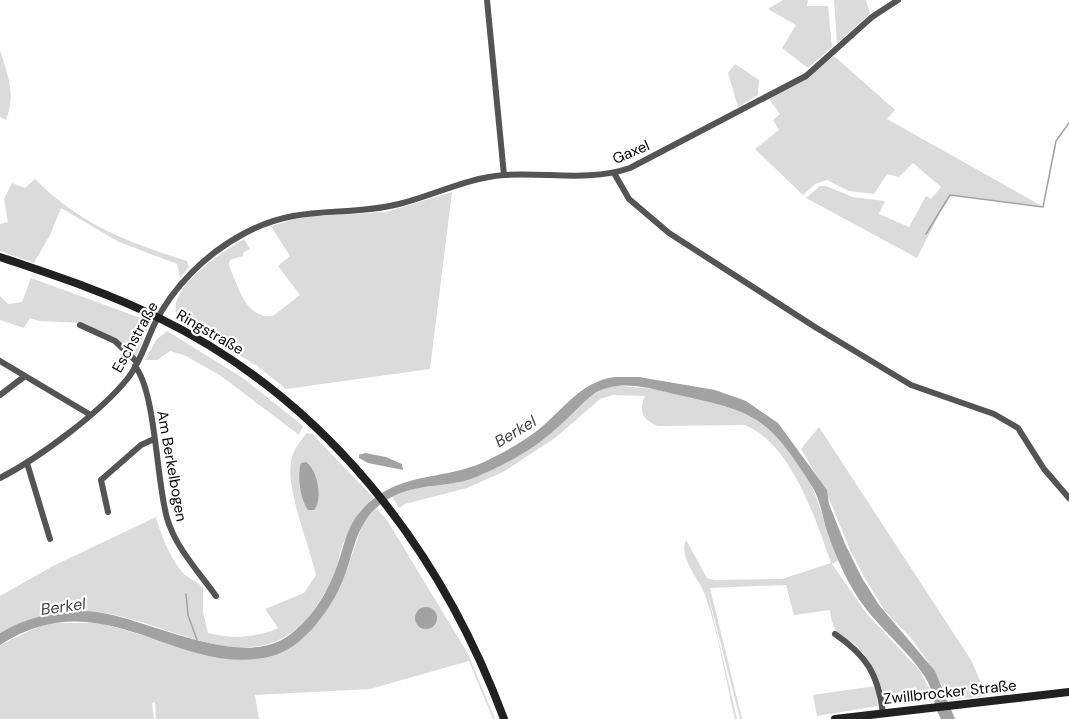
<svg xmlns="http://www.w3.org/2000/svg" width="1069" height="719" font-family="'DM Sans',sans-serif">
<style>
.green{fill:#dbdbdb}
.water{fill:#a2a2a2}
.lines{fill:none;stroke-linecap:round;stroke-linejoin:round}
.stream{stroke:#a2a2a2;stroke-width:1.5}
.minor{stroke:#545454;stroke-width:6}
.secondary{stroke:#212121;stroke-width:8}
.labels{text-anchor:middle;stroke-width:4.5;stroke-linejoin:round;paint-order:stroke}
.street-label{font-size:15px;fill:#000;stroke:#fff}
.water-label{font-size:16px;font-style:italic;fill:#434343;stroke:#fff}
</style>
<rect width="100%" height="100%" fill="#fff"/>
<path class="green" d="M783,0H808L807,6H828L832,47L808,68L782,48L796,25L768,9Z
M834,0H866L870,14L837,43Z
M0,50C8,76 16,94 6,120L0,117Z
M834,56L895,110L887,119L1042,206L949,195L917,258L806,198L820,186H826L853,197L885,201L879,214L909,227L926,196L931,199L941,187L913,163L899,177L887,174L874,194L849,191L827,180L815,184L803,195L755,149L779,130L773,120L780,114L769,99L799,83Z
M735,64L759,80L758,95L738,107L728,73Z
M35,179C82,226 126,241 187,261L189,267L180,278L177,264L119,242L61,208L50,235L34,263L0,251V224L8,222L4,199L12,183L25,188Z
M452,192L430,369L286,389L256,365L179,320C160,291 224,251 244,239L250,249L243,253V256L230,260L229,265C237,284 246,320 273,316L300,295L278,266L290,256L271,226L301,217L386,212Z
M31,278L146,320L147,328L136,357L82,323L39,321L30,318L24,328L0,320V296L8,304L22,302Z
M167,331L243,378L303,426L299,435L221,376L186,356L170,351L157,360H145L156,340Z
M612,385L654,389L719,403L755,417L772,430L792,453L813,489L839,560L832,564L867,614L920,671L933,697L888,704L883,702C879,684 875,667 863,653C847,633 833,641 830,610L794,615L786,585L710,588L742,719H740L706,586L737,719H735C725,678 719,634 705,595C699,578 678,558 686,540L707,578L714,580L782,579L831,563C815,518 792,445 745,425L658,426C643,420 638,411 645,396L613,395L600,399L555,438L503,472L467,488L405,504L399,508L392,496C414,485 436,487 459,482C484,477 520,456 541,441C566,424 582,395 612,385Z
M819,427L971,660L987,696L950,700L927,660L910,637L885,611L866,580L851,552L825,489L801,449Z
M307,433L312,434L374,498C364,513 351,528 343,544C339,552 339,562 336,570C329,588 317,607 305,621C245,684 161,615 92,612C61,610 28,617 0,633V596L53,566L156,517C160,533 174,568 188,577C194,581 198,582 203,588V612L208,633C231,639 256,638 278,628L265,609L304,593L316,575C309,545 286,490 291,461C293,450 300,441 307,433Z
M376,508L387,520L468,654L495,719H493L469,661L370,689L255,695L259,719H156L155,702L152,703L154,719H0V645L40,626L57,623H101L220,658L249,659L315,625L341,586L363,523Z
M875,686L878,706L817,716L813,695Z"/>
<path class="water" d="M615,377H639L715,390L746,401L778,423L827,490L829,504L845,544L862,578L879,605L935,671L955,719H941C933,706 934,690 925,677C906,647 874,625 855,593C844,575 834,552 827,531C823,518 820,500 813,488C768,416 757,412 674,394C648,388 620,379 595,393C581,403 571,416 558,427C540,444 517,458 494,469C483,474 471,480 460,482C428,488 401,485 375,509C353,530 353,560 340,587C327,614 302,648 272,656C177,680 105,577 0,645V633C27,617 64,608 96,612C150,619 235,668 285,638C308,624 327,594 336,569C344,549 345,529 361,511C399,468 446,483 492,458C508,450 524,441 538,430C563,410 581,381 615,377Z
M365,453L386,457L402,464L403,470L368,463L359,458V455Z
M306,462C318,470 323,500 314,510H308C300,499 297,475 301,463Z
M415 618a11 11 0 1 1 22 0a11 11 0 1 1-22 0Z"/>
<g class="lines">
<path class="stream" d="M926,234L950,195L1043,207L1056,141L1069,123
M186,594L188,615L197,640"/>
<path class="minor" d="M487,0L504,175
M614,173L629,199L669,233L815,327L911,385L994,414L1018,428L1044,469L1069,498
M80,325L115,341L137,362
M0,361L89,414
M135,366C156,393 156,479 167,518C175,547 199,572 216,596
M0,395L25,376
M27,463L50,539
M0,478C39,458 101,412 128,378C140,363 146,342 154,325C173,286 207,253 245,233C301,203 343,218 399,204C435,195 466,178 504,175C546,172 589,182 630,168L806,76L872,17L898,0
M108,512L101,480L141,445L154,439
M835,634C867,656 878,674 883,713"/>
<path class="secondary" d="M0,257C53,275 106,292 157,317C324,398 440,547 504,719
M835,719L1069,692"/>
</g>
<g class="labels">
<g class="street-label">
<text transform="translate(631 152) rotate(-23)" y="5">Gaxel</text>
<text transform="translate(210 332) rotate(30)" y="5">Ringstraße</text>
<text transform="translate(135 337) rotate(-61)" y="5">Eschstraße</text>
<text transform="translate(172 466) rotate(80)" y="5">Am Berkelbogen</text>
<text transform="translate(950 692) rotate(-6)" y="5">Zwillbrocker Straße</text>
</g>
<g class="water-label">
<text transform="translate(515 431) rotate(-31)" y="6">Berkel</text>
<text transform="translate(63 606) rotate(-8)" y="6">Berkel</text>
</g>
</g>
</svg>
